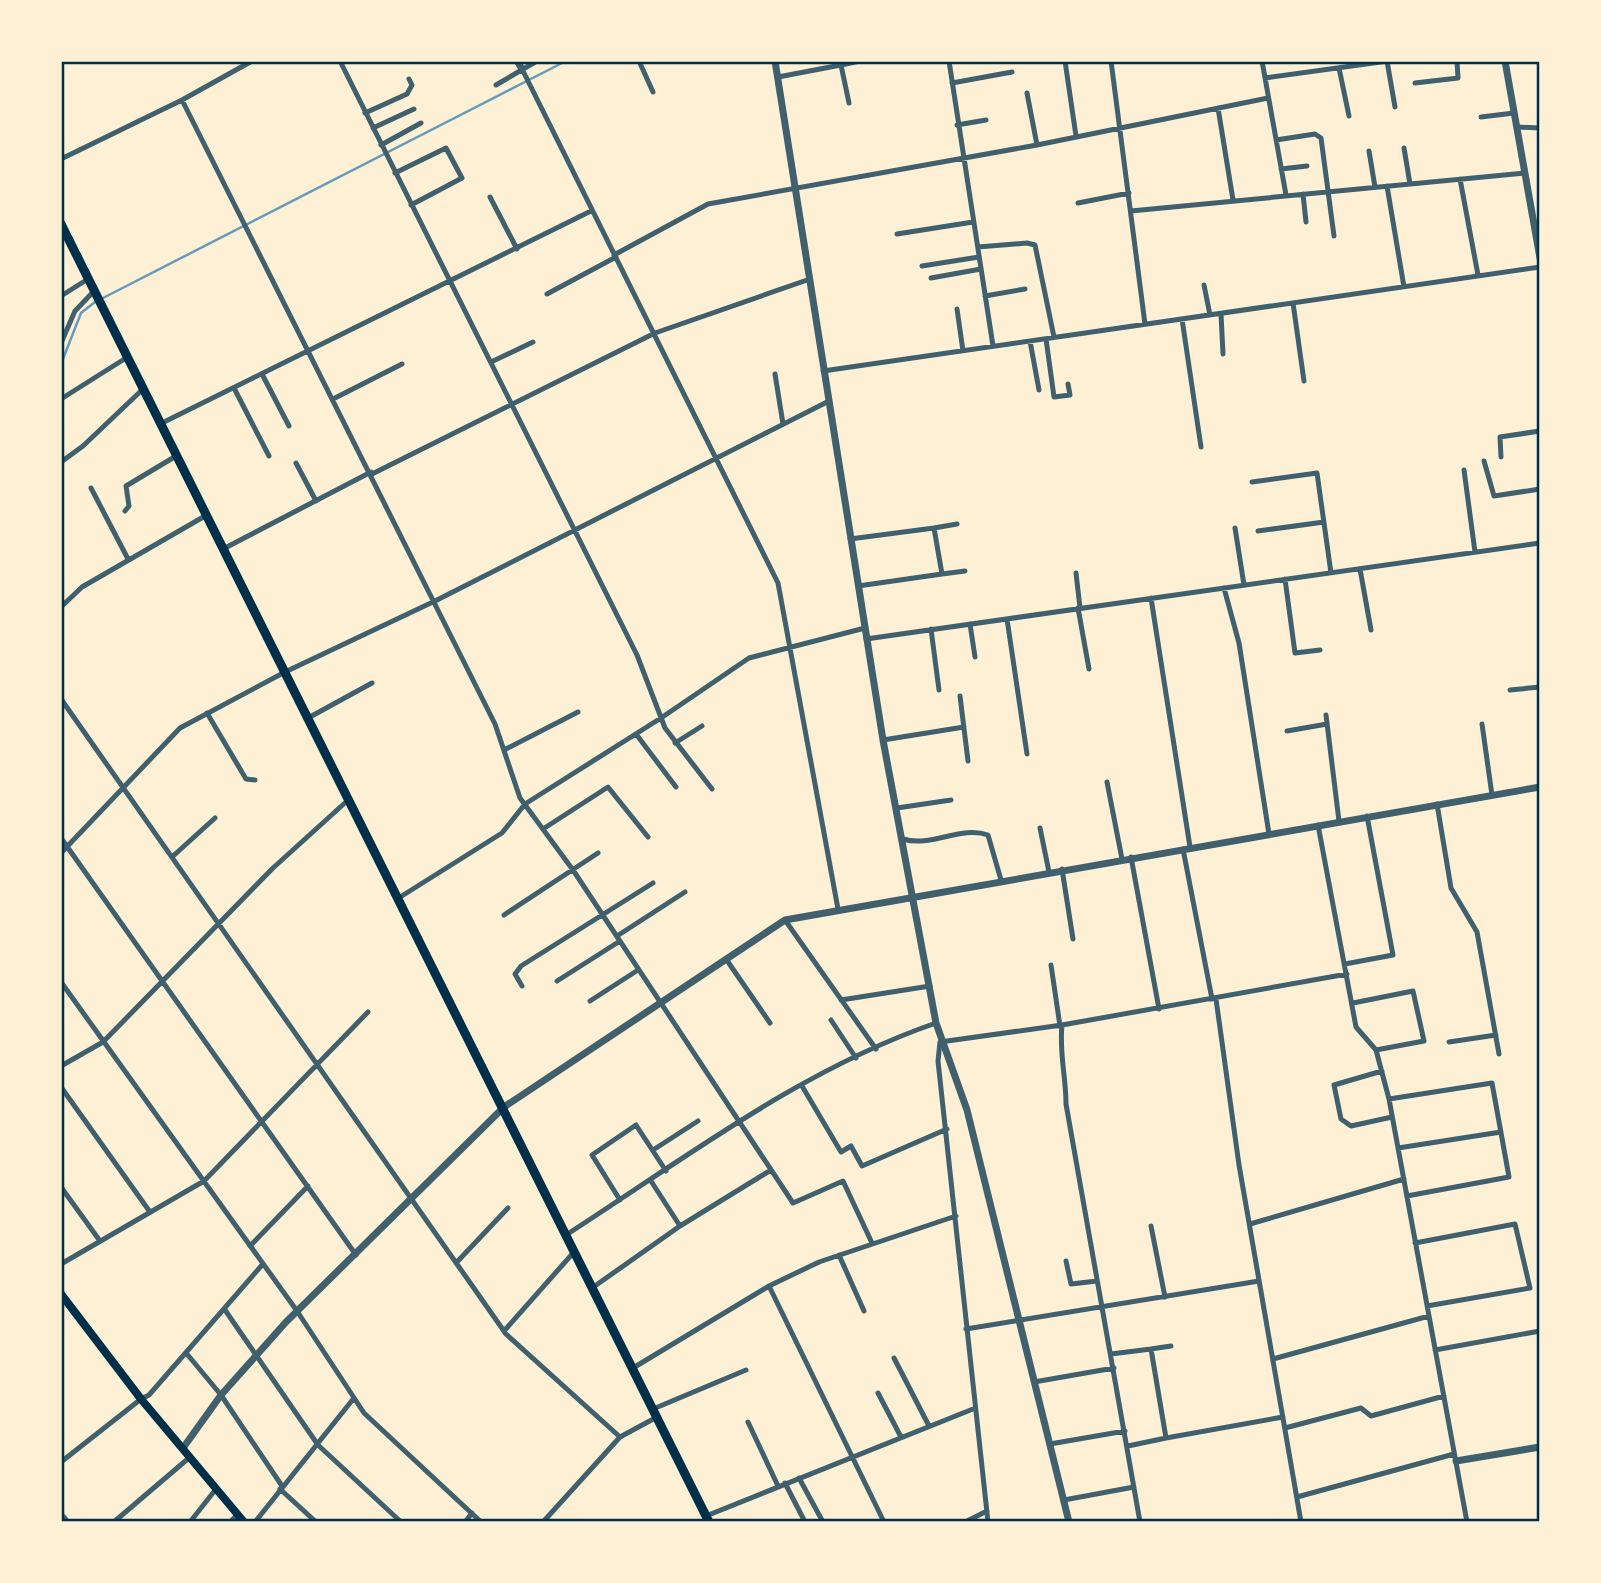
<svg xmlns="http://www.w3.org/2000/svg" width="1601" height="1583" font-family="'Exo 2',sans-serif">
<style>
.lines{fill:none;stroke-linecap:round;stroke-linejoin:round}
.stream{stroke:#669bbc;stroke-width:2.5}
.minor{stroke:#3f606c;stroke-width:5}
.tertiary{stroke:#3f606c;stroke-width:7}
.secondary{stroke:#003049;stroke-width:8}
.trunk{stroke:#003049;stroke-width:9}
.neatline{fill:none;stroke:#003049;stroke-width:2.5}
</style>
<rect width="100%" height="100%" fill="#fdf0d5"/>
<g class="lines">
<path class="stream" d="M101,299L566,61
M61,364L81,313L95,302"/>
<path class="minor" d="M340,61L637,655L665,728L712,789
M639,61L653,92
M949,61L993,346
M1065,61L1076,136
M1111,61L1145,324
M1262,61L1286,195
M1387,61L1395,107
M841,65L860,61
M1339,68L1349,116
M522,69L778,583L838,909
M778,77L841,65L849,103
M1265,78L1388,61
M952,83L1012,72
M1415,83L1458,78L1457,61
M496,85L537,61
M1027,93L1037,145
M182,100L495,724L520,798L573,870L793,1203L843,1181L872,1243
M1218,108L1233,200
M365,113L407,94L412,85L409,79
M1481,117L1514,113
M957,125L986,120
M1517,127L1540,128
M373,128L414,109
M1276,140L1315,134L1321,138L1334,236
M381,145L421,123
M1404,148L1410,184
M1369,151L1375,187
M61,159L182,100L252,61
M1281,169L1307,166
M395,173L446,148L462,178L411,205
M1460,179L1478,275
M1387,186L1404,287
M1303,194L1306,222
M490,197L517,249
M1078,203L1129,193
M1131,211L1525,173
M897,234L973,222
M978,247L1027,243L1035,245L1054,337
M614,255L708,204L1037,145L1268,98
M922,266L979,257
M931,278L981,269
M1204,285L1210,315
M547,294L616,257
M61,296L88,279
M985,296L1025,289
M1293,303L1304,381
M957,309L963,351
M1221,314L1223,354
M1182,319L1201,447
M1046,339L1054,397L1070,395L1068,384
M1030,341L1039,390
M61,343L75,311L94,291
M491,362L533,342
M823,371L1540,267
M262,374L289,426
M775,374L783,424
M234,388L269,456
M61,399L126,358
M333,399L402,364
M160,424L591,211
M1501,457L1500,437L1540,431
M1484,461L1494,496L1540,489
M61,462L83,446L143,389
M296,463L316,501
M1464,470L1475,552
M372,474L655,333L810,279
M1252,482L1317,473L1331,573
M91,488L128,559
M125,511L129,506L126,486L176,456
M934,528L957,524
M1235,528L1244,585
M1258,531L1324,522
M850,539L934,528L942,574L858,586
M223,549L371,472
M1360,569L1371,630
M1076,573L1080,608
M942,574L965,571
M1285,579L1295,653L1320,650
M1224,588L1239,643L1269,834
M1151,598L1190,847
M61,607L82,587L205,516
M1078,608L1089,669
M1007,619L1027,754
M970,624L975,657
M931,629L939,690
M866,639L1540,543
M1510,690L1540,687
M960,696L968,761
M61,699L506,1334L620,1437
M207,713L246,779L255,780
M1326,715L1339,821
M308,718L372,683
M1482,724L1492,795
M1287,731L1327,724
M636,734L676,787
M883,740L964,727
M675,743L702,726
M504,750L578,712
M1107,782L1122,859
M1437,804L1451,888L1477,932L1499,1054
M897,808L951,800
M1318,825L1356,1027L1376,1050L1389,1099L1467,1522
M1040,828L1049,872
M543,829L608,787L648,837
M61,838L356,1255
M903,839C931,848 961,825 988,835L1001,880
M1183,849L1212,999
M61,853L180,728L285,672L435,601L829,401
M172,857L215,818
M1131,857L1159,1009
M1062,869L1073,939
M397,899L502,833L525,804L661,718L749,658L865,628
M504,915L598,853
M785,920L876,1049
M617,936L685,892
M726,959L770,1023
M1345,964L1393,955L1367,816
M1051,965L1060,1026
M557,981L620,941
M61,982L297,1311L364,1413L481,1522
M522,986L515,974L521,966L653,883
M1216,999L1239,1165L1301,1522
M841,1000L930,986
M590,1001L638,970
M1353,1003L1413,991L1424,1041L1376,1050
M831,1020L856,1058
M1062,1025C1059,1053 1066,1076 1066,1104L1140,1522
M1449,1042L1496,1035
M61,1066L103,1042L273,868L347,801
M1382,1071L1334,1085L1341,1119L1351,1126L1392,1117
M802,1086L841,1152L851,1146L862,1166L947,1129
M61,1087L150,1212
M1389,1099L1492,1083L1509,1177L1407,1196
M1398,1148L1501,1132
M653,1150L698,1121
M651,1181L680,1226
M61,1187L100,1241
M620,1200L592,1155L636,1125L666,1171
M1250,1224L1404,1179
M1151,1226L1165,1297
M566,1235C684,1159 802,1069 936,1023
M1415,1243L1515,1224L1530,1288L1427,1306
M250,1246L308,1186
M839,1255L864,1311
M1066,1261L1071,1284L1097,1281
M456,1263L508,1208
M61,1264L204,1181L368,1012
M769,1286L884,1522
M592,1288L680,1226L771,1170
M225,1310L318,1445L401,1522
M966,1329L1259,1281
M504,1331L574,1252
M1151,1349L1171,1346
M1435,1350L1540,1331
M187,1354L221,1395L282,1486
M1111,1354L1151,1349L1166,1438L1128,1446
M894,1358L929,1426
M1273,1359L1429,1316
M633,1368L769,1286L819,1262L956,1216
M1034,1382L1114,1368
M878,1393L901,1437
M653,1409L746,1370
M748,1422L778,1486
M1285,1428L1361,1408L1371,1416L1444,1396
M1166,1438L1283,1417
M1050,1444L1125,1431
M61,1462L141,1399L149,1395L262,1265
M799,1478L823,1522
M785,1483L805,1522
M280,1489L316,1522
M1297,1497L1454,1454
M1064,1500L1134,1487
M61,1514L68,1522
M706,1516L973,1409
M115,1521L190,1457
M190,1522L216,1489
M230,1522L238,1514
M255,1522L354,1398
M465,1522L472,1513
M543,1522L620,1437L657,1417
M965,1522L987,1511
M988,1522L938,1061L940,1042L1062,1025L1347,974"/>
<path class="tertiary" d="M517,61L522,69
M775,61L883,740L936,1023L967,1110L1069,1522
M1505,61L1540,258
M183,1448L221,1395L286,1322L504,1107L785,920L1540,787
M1456,1461L1540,1447"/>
<path class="secondary" d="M61,1294L141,1399L244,1522"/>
<path class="trunk" d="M61,224L709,1522"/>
</g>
<rect width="1601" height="1583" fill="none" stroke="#fdf0d5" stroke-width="126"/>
<rect x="63" y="63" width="1475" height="1457" class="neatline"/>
</svg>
